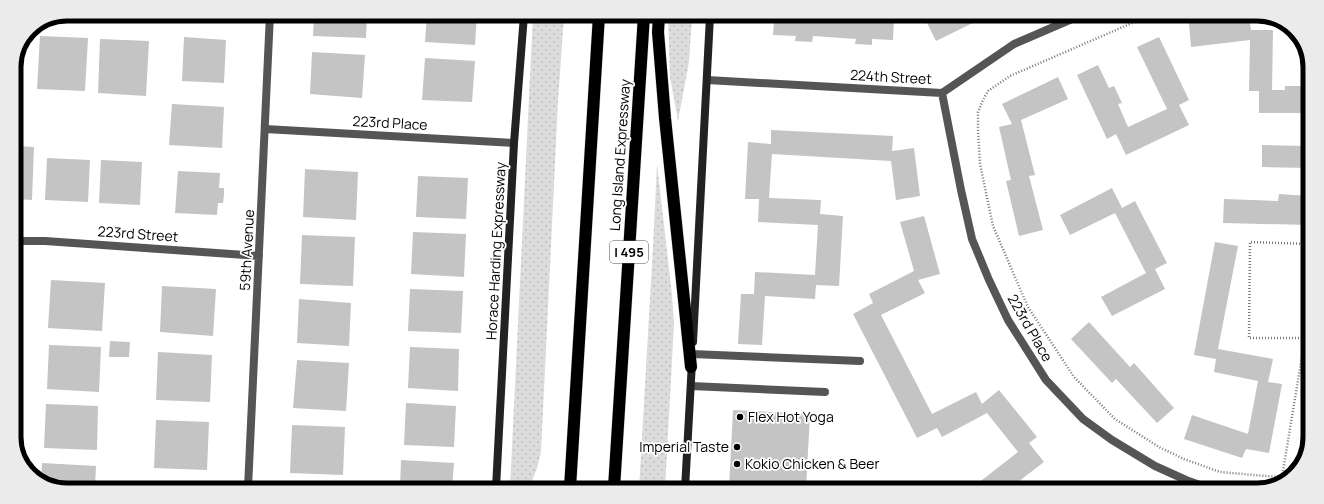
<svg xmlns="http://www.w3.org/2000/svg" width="1324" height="504" font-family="Manrope,sans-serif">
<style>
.grass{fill:url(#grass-dots)}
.building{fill:#c4c4c4}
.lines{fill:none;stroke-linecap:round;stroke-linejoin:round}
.highway-casing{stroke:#dbdbdb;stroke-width:13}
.path{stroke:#777;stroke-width:2.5;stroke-dasharray:1 2;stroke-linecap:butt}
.lane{stroke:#555;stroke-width:8}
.street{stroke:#555;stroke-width:8}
.secondary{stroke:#222;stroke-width:8}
.highway{stroke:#000;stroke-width:12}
.poi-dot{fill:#000;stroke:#fff;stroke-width:1.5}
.labels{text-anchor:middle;stroke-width:3.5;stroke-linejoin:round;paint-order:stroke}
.shield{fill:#fff;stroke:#4c4c4c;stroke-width:1}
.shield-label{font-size:13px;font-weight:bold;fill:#000}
.street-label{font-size:14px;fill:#000;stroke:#fff}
.poi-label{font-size:14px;fill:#000;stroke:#fff;text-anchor:start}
.rim{fill:none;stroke:#000;stroke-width:5}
</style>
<defs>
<pattern id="grass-dots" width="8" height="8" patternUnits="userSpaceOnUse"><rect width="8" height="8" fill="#dcdcdc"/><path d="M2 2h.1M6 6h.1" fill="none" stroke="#bbb" stroke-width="1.8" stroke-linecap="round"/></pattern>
</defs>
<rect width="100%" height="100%" fill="#fff"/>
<path class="grass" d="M533,15H564L558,101L541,452L537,468L530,486L535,488H510Z
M668,15L692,16L689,62L678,121L670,77Z
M657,164L672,295L674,324L665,489H639L653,247Z"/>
<path class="building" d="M314,15H367L366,38L313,36Z
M427,15H477L475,45L425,42Z
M752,16L894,17L893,40L872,39V45L855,44L856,39L813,36L812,42L795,41L796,36L773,35L774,21L752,20Z
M931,16H987L936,41L925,19Z
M1249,17L1251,30H1273L1272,90H1285V86H1302V91H1310V113H1259V91H1249L1250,40L1191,47L1189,23Z
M40,36L88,38L85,91L37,89Z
M184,37L226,40L224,83L182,81Z
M1159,37L1189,100L1179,105L1189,125L1126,155L1116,134L1107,139L1077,75L1098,65L1109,88L1114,86L1122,103L1118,104L1128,127L1167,109L1137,47Z
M100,39L149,41L146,96L98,93Z
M21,50L18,89H17L16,99H14V64Z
M312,52L365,55L362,98L310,94Z
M425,58L475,61L472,102L422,100Z
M1058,77L1068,99L1021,120L1035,175L1029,176L1043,230L1019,236L1006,181L1011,180L999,127L1012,124L1002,104Z
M172,104L224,107L222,148L169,145Z
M771,130L893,136L892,151L914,148L920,196L896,200L891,161L772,154L769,198L821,200L820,214L843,216L839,286L816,285L815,299L765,296L762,345L738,344L741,294H754L755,272L815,275L818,225L758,222L759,199H745L748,142L771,144Z
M1262,145L1309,146V168L1262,167Z
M14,146L34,147L32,200L14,199Z
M47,158L90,160L88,202L45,200Z
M101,160L142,162L140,205L99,203Z
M305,169L358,172L356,220L303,217Z
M178,171L220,173L219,188H224V195L223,203H218L217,215L175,213Z
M418,176L468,178L466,219L416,217Z
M1112,188L1122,208L1135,201L1167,263L1155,269L1165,289L1112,316L1101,297L1146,273L1115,213L1070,235L1060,215Z
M1279,194L1309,196V225L1223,223L1224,199L1278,201Z
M924,216L940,274L918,280L925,293L881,315L932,414L976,392L982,404L999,390L1037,437L1029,443L1044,462L1009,489H975L973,487L1018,452L987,413L942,437L937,428L917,438L853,314L873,303L869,294L914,271L900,222Z
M413,232L466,234L464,277L411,274Z
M302,235L355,237L353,286L300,284Z
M1215,242L1238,246L1218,349L1273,359L1268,382L1282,384L1269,453L1246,449L1242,458L1184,439L1192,415L1248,434L1258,381L1214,372L1216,359L1194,355Z
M51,280L105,283L102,331L48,328Z
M162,286L216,289L213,336L160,332Z
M410,289L463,291L461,333L408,331Z
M299,299L351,303L349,346L297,343Z
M1089,322L1130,367L1134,363L1174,408L1157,423L1116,379L1112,383L1071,339Z
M110,341L130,342L129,357H109Z
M49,345L101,347L99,392L47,389Z
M410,347L459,349L458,391L408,388Z
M158,352L212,355L210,402L156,400Z
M297,360L349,363L346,411L293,408Z
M406,403L456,406L454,447L404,445Z
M46,404L98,406L97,450L44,448Z
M733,410L810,414L806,489H729Z
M156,420L209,422L207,470L154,468Z
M292,425L345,427L343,475L290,473Z
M401,460L454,463L452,488H400Z
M42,463L96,466L95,487H50L41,481Z
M152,485L168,486V487H152Z"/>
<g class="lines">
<defs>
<path id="highway" d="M659,15L658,32L665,118L691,367
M570,488L599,15
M614,488L644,15"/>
</defs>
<use href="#highway" class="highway-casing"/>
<path class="path" d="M1146,17L1010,76L988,91L983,100L978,112V129L980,164L993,226L1028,307L1074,377L1115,419L1159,447L1184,459L1220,472L1289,478
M1305,338H1249L1250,242L1309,244
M1281,483L1305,338H1308"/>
<path class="lane" d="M692,354L860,361
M691,386L825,392"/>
<path class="street" d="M707,80L942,93L1014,44L1079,16
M942,93L961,190L972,239L989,280L1008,320L1046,380L1083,419L1112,440L1155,466L1186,480L1214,490
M265,129L514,143
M14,241H45L259,256
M248,488L270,14"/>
<path class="secondary" d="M693,342L710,16
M496,488L514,143L524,15
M685,489L692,362"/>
<use href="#highway" class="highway"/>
</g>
<g class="poi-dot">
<circle cx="740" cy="417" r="4"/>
<circle cx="737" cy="447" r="4"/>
<circle cx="737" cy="464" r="4"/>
</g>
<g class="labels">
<rect class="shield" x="610" y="241" width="38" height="22" rx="3"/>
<g class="shield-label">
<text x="629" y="257">I 495</text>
</g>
<g class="street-label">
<text transform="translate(891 77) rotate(3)" y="5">224th Street</text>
<text transform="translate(390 123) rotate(3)" y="5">223rd Place</text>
<text transform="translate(620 155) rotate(-86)" y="5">Long Island Expressway</text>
<text transform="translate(138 234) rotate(4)" y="5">223rd Street</text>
<text transform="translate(247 250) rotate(-87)" y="5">59th Avenue</text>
<text transform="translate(496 251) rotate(-87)" y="5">Horace Harding Expressway</text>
<text transform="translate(1030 328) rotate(60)" y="5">223rd Place</text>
</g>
<g class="poi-label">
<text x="748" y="422">Flex Hot Yoga</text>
<text x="729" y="452" text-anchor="end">Imperial Taste</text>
<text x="745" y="469">Kokio Chicken &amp; Beer</text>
</g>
</g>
<path d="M0 0H1324V504H0ZM67 21H1257A46 46 0 0 1 1303 67V437A46 46 0 0 1 1257 483H67A46 46 0 0 1 21 437V67A46 46 0 0 1 67 21Z" fill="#ebebeb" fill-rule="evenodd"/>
<path class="rim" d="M67 21H1257A46 46 0 0 1 1303 67V437A46 46 0 0 1 1257 483H67A46 46 0 0 1 21 437V67A46 46 0 0 1 67 21Z"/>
</svg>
